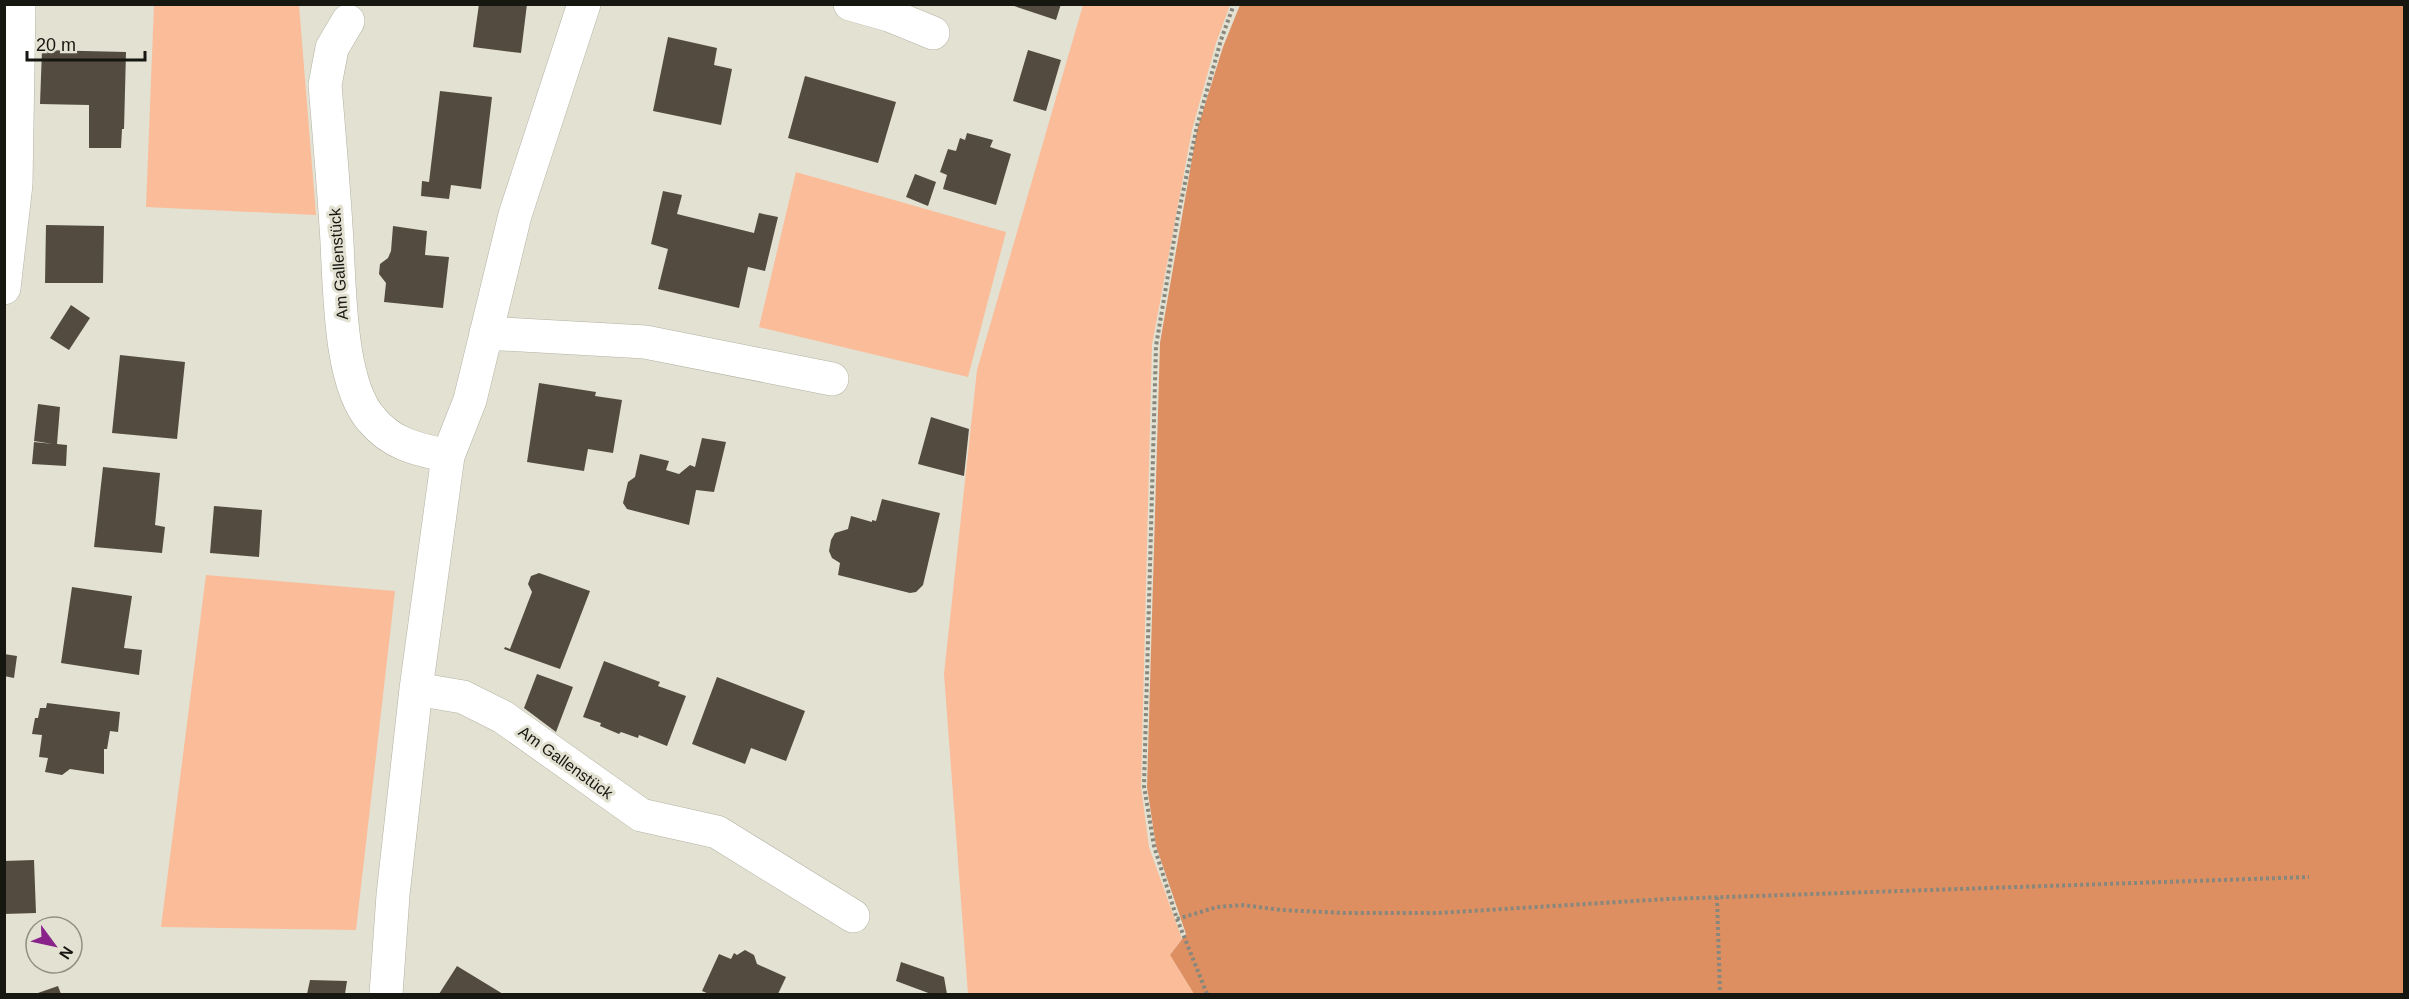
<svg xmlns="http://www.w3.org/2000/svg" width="2409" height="999" font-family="Arial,sans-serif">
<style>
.green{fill:#fbbc9a}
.forest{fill:#dd8f61}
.building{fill:#534b40}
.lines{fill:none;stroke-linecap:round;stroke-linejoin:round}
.minor-casing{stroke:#b3b2a3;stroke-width:34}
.path{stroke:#88877d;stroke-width:4;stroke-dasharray:3 3;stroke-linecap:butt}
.minor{stroke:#fff;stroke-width:33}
.labels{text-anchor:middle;stroke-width:6;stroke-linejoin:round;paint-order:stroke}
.street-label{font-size:16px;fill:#171712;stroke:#e2e1d2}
</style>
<rect width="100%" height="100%" fill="#e2e1d2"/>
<path class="green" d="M154,5H299L316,215L146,207Z
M1083,5H1230L1216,43L1192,130L1152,345L1141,787L1149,847L1182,939L1170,955L1194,994H968L944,674L977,370Z
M796,172L1006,232L968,377L759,327Z
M206,575L395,591L356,930L161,927Z"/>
<path class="forest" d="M1240,5H2404V994H1194L1170,955L1186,934L1156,846L1147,787L1160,343L1197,130L1223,47Z"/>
<path class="building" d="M479,4H527L521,53L473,47Z
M1008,4H1061L1056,20Z
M668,37L717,48L714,65L732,69L721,125L653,111Z
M42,50L126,52L124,129H122L121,148H89V105L40,104Z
M1028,50L1061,60L1046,111L1013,101Z
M805,76L896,102L878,163L788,138Z
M440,91L492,97L481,189L451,185L449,199L421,196L422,181L429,182Z
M967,133L993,140L990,147L1011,154L996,205L943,189L947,175L940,172L948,149L956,151L960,138L965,140Z
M915,174L936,182L928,206L906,197Z
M663,191L682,195L677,214L754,233L759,213L778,217L765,271L748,267L739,308L658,289L668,249L651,244Z
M46,225L104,226L103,283H45Z
M393,226L427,231L425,255L449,257L443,308L384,302L386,283L379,274L380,264L388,258L391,251Z
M71,305L90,318L69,350L50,338Z
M120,355L185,362L177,439L112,433Z
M539,383L596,392L595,396L622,400L613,453L588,449L584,471L527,462Z
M38,404L60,407L57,444L67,445L66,466L32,464L34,442L53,444L34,441Z
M931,417L969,429L964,476L918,464Z
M702,438L726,442L714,492L696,490L689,525L627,509L623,503L628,482L635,477L640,454L669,461L666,470L679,474L690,465L695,467Z
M103,467L160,473L155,525L165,527L162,553L94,547Z
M882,499L940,513L923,585L916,592L910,593L838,575L840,563L832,558L829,551L831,540L835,533L848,529L851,516L872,522V520L876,521Z
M214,506L262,510L259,557L210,553Z
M539,573L590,591L560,669L504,649L505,647L510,649L532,592L528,584L531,576Z
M72,587L132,596L124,648L142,650L139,675L61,663Z
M4,654L17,656L14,678L4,676Z
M604,661L660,682L658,686L686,696L667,746L639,735L638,738L621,732L619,734L600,726L601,723L583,717Z
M537,674L573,687L556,732L524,708Z
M717,677L805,711L786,761L751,748L745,764L692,744Z
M47,703L120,712L118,732L110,731L107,749H104V774L70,769L62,775L45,772L48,758L39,757L42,735L32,734L35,718H38L40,708H46Z
M34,860L36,913L4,914V861Z
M745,950L754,955L757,964L786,977L778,994H709L702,991L719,954L731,959L734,953L737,955Z
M901,962L944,977L947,994H931L896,981Z
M457,966L503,994H439Z
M310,980L347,981L345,994H307Z
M58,986L61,994H35Z"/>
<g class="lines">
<defs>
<path id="minor" d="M850,4L889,15L933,33
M348,21L332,48L325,85C329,132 333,179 336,226C340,277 337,382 372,420C393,445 417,449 448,456
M4,288L16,184L19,4
M486,333L645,342L832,379
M416,689L463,697L503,717L641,815L717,832L853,916
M386,994L393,895L416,689L448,456L470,400L515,215L584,4"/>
</defs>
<use href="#minor" class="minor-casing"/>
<path class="path" d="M1717,897L1720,994
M1177,919L1217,907L1243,905L1281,910L1344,913H1438L1667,899L2309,877
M1207,994L1177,919L1154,846L1144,786L1156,346L1178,216L1197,126L1221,40L1234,4"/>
<use href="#minor" class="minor"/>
</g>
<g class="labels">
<g class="street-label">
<text transform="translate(338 264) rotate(-94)" y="6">Am Gallenstück</text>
<text transform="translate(566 762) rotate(36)" y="6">Am Gallenstück</text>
</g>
</g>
<rect width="2409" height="999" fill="none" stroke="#171712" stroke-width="12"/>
<g transform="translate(54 945) rotate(123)"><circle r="28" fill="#e2e1d2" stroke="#919085" stroke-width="1.5"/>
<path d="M0-4.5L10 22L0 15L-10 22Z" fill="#892289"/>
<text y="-9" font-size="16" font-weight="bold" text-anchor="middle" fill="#171712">N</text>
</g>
<path d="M27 51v9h118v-9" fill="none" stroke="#171712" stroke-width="3"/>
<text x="36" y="51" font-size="18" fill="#171712" stroke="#e2e1d2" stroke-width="4.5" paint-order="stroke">20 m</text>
</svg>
